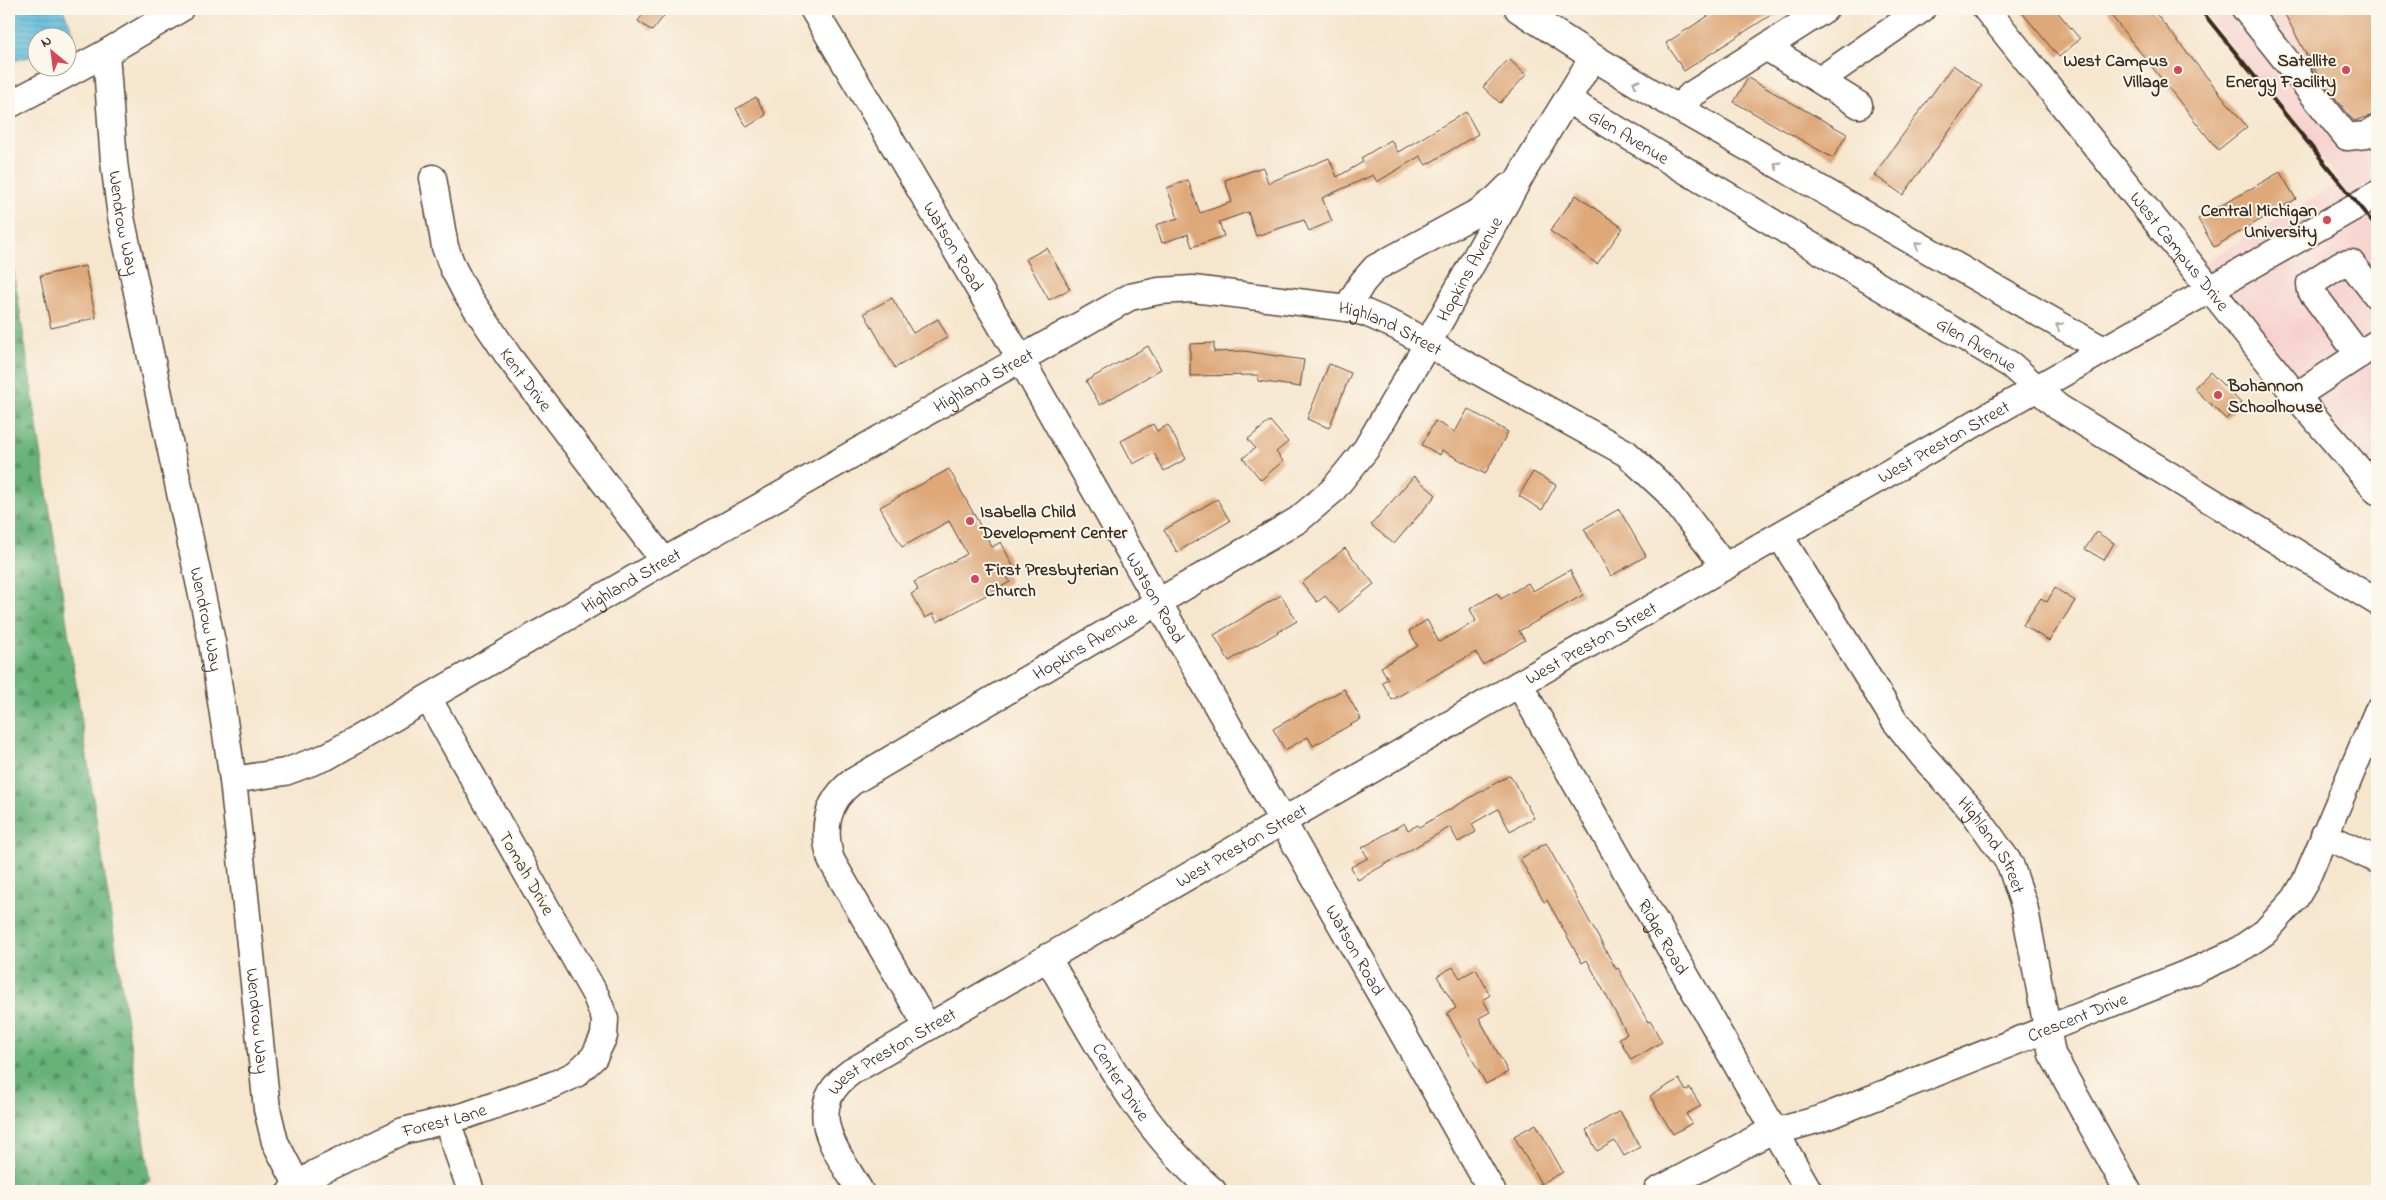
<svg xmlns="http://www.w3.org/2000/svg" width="2386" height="1200" font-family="'Indie Flower',sans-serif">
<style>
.built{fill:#f7d0cd}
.forest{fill:url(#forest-firs);stroke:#526e4c}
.water{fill:url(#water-rules);stroke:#4c727c}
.building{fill:#dea879}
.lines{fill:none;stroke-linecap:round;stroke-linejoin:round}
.minor-casing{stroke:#574638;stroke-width:29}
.minor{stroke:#fff;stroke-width:26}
.rail{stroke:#3b2a1e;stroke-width:4}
.oneway{stroke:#a79f9a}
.poi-dot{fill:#d1495b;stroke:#fbf7ec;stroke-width:2}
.labels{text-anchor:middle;stroke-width:4;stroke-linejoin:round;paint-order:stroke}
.poi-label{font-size:18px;font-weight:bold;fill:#3b2a1e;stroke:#fbf7ec;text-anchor:end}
.street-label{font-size:18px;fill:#3b2a1e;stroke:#fbf7ec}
</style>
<defs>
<pattern id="forest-firs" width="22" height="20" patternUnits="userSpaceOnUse" patternTransform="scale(1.25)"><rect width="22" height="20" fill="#68b27a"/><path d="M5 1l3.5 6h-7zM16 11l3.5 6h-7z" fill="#579163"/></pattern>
<pattern id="water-rules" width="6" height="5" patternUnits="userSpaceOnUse" patternTransform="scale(1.25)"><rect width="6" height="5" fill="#5dbbdb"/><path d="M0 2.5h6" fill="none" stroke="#4e98b1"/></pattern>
</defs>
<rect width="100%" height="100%" fill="#fbf7ec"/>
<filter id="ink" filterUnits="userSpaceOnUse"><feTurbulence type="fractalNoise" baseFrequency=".02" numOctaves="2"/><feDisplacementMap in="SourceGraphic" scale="10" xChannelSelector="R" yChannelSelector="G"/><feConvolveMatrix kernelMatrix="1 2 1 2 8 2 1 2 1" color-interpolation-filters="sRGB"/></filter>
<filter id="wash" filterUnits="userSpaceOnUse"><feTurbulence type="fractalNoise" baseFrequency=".0096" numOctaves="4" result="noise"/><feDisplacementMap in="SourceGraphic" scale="20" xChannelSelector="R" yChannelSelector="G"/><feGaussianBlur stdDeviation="1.12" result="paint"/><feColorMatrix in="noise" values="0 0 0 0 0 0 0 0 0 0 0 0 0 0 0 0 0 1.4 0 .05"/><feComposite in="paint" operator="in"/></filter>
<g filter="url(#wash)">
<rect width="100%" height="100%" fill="#f6e6ce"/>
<path class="built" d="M2201,9H2377V490L2195,268L2340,182Z"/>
<path class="forest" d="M9,239L151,1182L129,1191H9Z"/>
<path class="water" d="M9,9H63L74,34L68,38H38L37,55L9,62Z"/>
<g id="blocks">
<path class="building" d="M647,9H654L664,16L652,31L638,21Z
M1719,9H1780L1684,71L1666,43Z
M2019,9H2055L2080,39L2059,57Z
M2106,9H2152L2247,127L2218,150Z
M2282,9H2370L2377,22V114L2354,121L2319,78Z
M1509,59L1526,75L1500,103L1483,87Z
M1953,65L1982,86L1903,195L1874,175Z
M1748,78L1847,134L1833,158L1734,102Z
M756,97L766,115L747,127L736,109Z
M1466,112L1478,134L1426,165L1420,156L1377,182L1373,175L1322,198L1332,221L1309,231L1304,220L1256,236L1248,212L1219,222L1224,236L1192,247L1188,234L1162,243L1156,225L1178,218L1167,188L1188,180L1200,213L1232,202L1225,180L1263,167L1268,183L1329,158L1337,177L1363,162L1361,158L1391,140L1398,152Z
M2280,172L2296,199L2214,247L2198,219Z
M1576,195L1623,228L1597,264L1550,231Z
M1047,248L1070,289L1049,300L1026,259Z
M85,266L96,318L51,328L40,276Z
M892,298L913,333L938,319L948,337L895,368L864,313Z
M1214,343V352L1244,351L1304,360L1300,387L1258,381V375L1190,376V344Z
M1148,346L1161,369L1100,405L1086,381Z
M1329,364L1351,373L1329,428L1307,419Z
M2210,372L2241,403L2226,419L2194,388Z
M1468,409L1508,432L1485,474L1442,450L1440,455L1422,445L1435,421L1455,432Z
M1270,421L1288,442L1276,452L1283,461L1261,480L1243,458L1255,448L1248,439Z
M1153,424L1157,431L1168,425L1186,459L1164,471L1154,453L1133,464L1121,441Z
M949,469L992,547L1001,542L1015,570L1006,575L1010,582L937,622L933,614L925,618L911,594L918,590L914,582L967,554L949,521L902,547L880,507Z
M1533,472L1556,485L1542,510L1519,496Z
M1414,476L1436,495L1394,544L1371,525Z
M1217,499L1230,521L1177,552L1164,530Z
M1619,509L1646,556L1611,576L1584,529Z
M2096,532L2114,543L2104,560L2085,549Z
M1345,548L1374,584L1339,612L1325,596L1317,602L1302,583Z
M1570,570L1583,595L1519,631L1525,640L1483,665L1476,652L1392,700L1382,682L1388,679L1381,667L1418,646L1409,631L1427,620L1439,642L1476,621L1470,609L1497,593L1501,599L1528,583L1533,591Z
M2055,588L2075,601L2049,641L2023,625L2041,598L2047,602Z
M1281,595L1297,621L1229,661L1214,635Z
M1344,689L1361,719L1313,746L1308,737L1285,750L1273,729Z
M1510,775L1534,818L1510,831L1498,809L1472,824L1476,832L1458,842L1450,827L1358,880L1351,867L1368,858L1362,848L1404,823L1408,830L1418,825L1419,827Z
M1546,843L1616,969L1618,968L1648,1022L1650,1021L1662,1042L1631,1060L1619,1038L1627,1034L1587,960L1582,963L1547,900L1544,902L1520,859Z
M1453,967L1460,978L1476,969L1490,995L1483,1000L1490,1012L1479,1018L1508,1072L1486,1084L1447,1013L1456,1008L1437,976Z
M1679,1079L1686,1091L1690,1088L1701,1106L1686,1114L1692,1123L1673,1134L1650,1096Z
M1620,1111L1640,1147L1624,1156L1615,1141L1597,1151L1586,1130Z
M1536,1124L1563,1172L1541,1184L1514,1136Z"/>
</g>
</g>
<g filter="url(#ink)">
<use href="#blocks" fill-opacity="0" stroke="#574638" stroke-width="1"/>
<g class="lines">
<defs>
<g id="minor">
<path id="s1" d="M813,9L1020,358L1492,1191"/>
<path d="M1518,9L1593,57L1678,108L2102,349"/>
<path id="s2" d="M1986,9L2296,396L2377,491"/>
<path d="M2245,9L2347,137L2366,135L2377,129"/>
<path d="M1766,47L1859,105"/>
<path id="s3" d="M106,53L114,162L121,217L212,642L233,780L267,1109L275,1142L298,1186"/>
<path d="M1820,80L1922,9"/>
<path id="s4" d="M1568,100L2011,365L2058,407L2377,602"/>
<path d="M9,105L106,53L180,9"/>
<path d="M1678,108L1691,95L1825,9"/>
<path id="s5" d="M433,178L445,247L453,268L466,293L509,357L664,561"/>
<path d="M1347,308L1362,283L1375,268L1480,211L1496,199L1508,187"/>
<path d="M2359,355L2311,291L2310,284L2341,264L2351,263L2377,296"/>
<path d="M2296,396L2377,343"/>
<path id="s6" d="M1780,536L1895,721L1922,755L1974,813L2010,864L2024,905L2052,1054L2128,1191"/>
<path id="s7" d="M1519,684L1809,1191"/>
<path id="s8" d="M233,780L285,772L326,757L664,561L1130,297L1159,291L1193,289L1347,308L1366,313L1396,326L1626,453L1668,492L1725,567"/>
<path d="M2324,835L2377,860"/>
<path id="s9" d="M1047,957C1098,1044 1136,1124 1213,1191"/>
<path id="s10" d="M927,1026L831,860C822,829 826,802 852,782L1298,520L1332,491L1366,449L1428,343L1525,168L1593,57"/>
<path d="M447,1121L471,1191"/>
<path id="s11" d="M291,1191L316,1173L403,1131L467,1115L555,1084L576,1074L594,1057L604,1036L605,1019L596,996L428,698"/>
<path id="s12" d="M860,1191C837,1151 800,1109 851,1072L1519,684L2377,194"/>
<path id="s13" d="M1657,1191L1763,1135L1820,1119L2198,969L2236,952L2265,932L2295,899L2305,882L2377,712"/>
</g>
</defs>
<use href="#minor" class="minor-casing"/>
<use href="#minor" class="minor"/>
<path class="rail" d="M2200,9L2377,228"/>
</g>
<defs><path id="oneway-chevron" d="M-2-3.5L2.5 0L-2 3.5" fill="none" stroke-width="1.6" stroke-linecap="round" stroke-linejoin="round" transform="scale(1.25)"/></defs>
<g class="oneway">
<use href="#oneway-chevron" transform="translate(1636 83) rotate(-149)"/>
<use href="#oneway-chevron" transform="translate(1777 165) rotate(-150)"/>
<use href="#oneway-chevron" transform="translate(1918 245) rotate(-150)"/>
<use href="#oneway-chevron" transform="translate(2059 326) rotate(-151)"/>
</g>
</g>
<g class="poi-dot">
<circle cx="2178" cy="70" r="5"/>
<circle cx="2346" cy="70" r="5"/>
<circle cx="2327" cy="220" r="5"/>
<circle cx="2218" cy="395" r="5"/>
<circle cx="970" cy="521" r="5"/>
<circle cx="975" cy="579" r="5"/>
</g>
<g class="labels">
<g class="poi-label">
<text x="2168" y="66">West Campus<tspan x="2168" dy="21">Village</tspan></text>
<text x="2336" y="66">Satellite<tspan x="2336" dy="21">Energy Facility</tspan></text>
<text x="2317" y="216">Central Michigan<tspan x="2317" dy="21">University</tspan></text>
<text x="2228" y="391" text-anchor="start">Bohannon<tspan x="2228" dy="21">Schoolhouse</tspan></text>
<text x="980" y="517" text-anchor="start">Isabella Child<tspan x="980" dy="21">Development Center</tspan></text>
<text x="985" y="575" text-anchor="start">First Presbyterian<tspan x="985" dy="21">Church</tspan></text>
</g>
<g class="street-label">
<text dy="6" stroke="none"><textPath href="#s4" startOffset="71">Glen Avenue</textPath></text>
<text dy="6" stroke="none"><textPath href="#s3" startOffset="171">Wendrow Way</textPath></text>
<text dy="6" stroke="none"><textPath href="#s1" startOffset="276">Watson Road</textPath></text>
<text dy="6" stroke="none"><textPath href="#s2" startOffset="310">West Campus Drive</textPath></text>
<text dy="6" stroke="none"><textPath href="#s10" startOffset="1102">Hopkins Avenue</textPath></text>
<text dy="6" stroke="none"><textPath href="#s8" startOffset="1289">Highland Street</textPath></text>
<text dy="6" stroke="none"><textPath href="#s4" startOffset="476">Glen Avenue</textPath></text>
<text dy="6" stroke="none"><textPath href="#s8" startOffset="854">Highland Street</textPath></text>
<text dy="6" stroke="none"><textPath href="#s5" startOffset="226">Kent Drive</textPath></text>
<text dy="6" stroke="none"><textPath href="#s12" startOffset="1398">West Preston Street</textPath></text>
<text dy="6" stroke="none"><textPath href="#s8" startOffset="449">Highland Street</textPath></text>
<text dy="6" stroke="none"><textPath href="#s1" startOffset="681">Watson Road</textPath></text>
<text dy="6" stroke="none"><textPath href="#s3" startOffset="576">Wendrow Way</textPath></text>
<text dy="6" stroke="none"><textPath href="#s12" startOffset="992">West Preston Street</textPath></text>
<text dy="6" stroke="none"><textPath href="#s10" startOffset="548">Hopkins Avenue</textPath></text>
<text dy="6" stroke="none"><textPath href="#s12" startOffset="588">West Preston Street</textPath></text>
<text dy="6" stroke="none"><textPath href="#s6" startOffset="376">Highland Street</textPath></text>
<text transform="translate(527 873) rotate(60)" y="6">Tomah Drive</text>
<text dy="6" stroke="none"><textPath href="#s7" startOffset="291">Ridge Road</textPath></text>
<text dy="6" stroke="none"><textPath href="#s1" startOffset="1086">Watson Road</textPath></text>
<text dy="6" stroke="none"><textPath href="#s13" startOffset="456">Crescent Drive</textPath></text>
<text dy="6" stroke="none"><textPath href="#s3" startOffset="981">Wendrow Way</textPath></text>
<text dy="6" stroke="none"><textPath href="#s12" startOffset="182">West Preston Street</textPath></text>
<text dy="6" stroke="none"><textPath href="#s9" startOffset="145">Center Drive</textPath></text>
<text dy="6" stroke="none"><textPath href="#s11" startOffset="170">Forest Lane</textPath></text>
</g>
</g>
<rect width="2386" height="1200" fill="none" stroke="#fbf7ec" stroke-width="30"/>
<g transform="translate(52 52) rotate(331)"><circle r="24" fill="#fbf7ec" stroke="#aea59a"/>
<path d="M0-4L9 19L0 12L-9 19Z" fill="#d1495b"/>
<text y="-8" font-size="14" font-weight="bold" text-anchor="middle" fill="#3b2a1e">N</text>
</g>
</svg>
